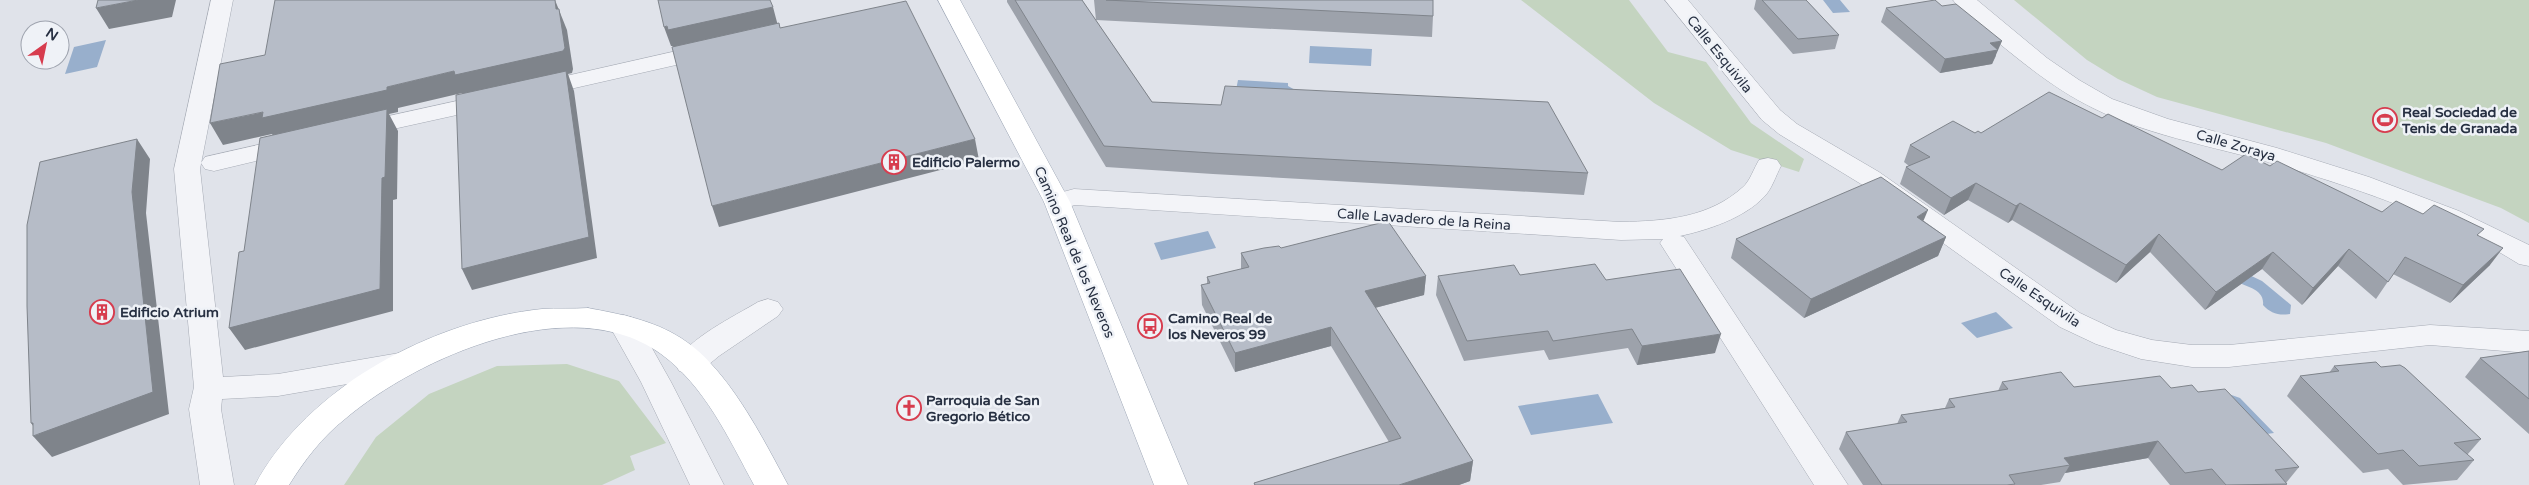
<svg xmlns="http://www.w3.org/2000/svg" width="2529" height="485" font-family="'Varela Round',sans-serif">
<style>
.green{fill:#c4d4c0}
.water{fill:#98afcc}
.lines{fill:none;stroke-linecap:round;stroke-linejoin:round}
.minor-casing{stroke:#a5aab4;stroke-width:1}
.major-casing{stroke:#9ea7b6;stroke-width:1}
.minor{fill:#f3f4f8;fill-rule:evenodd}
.major{fill:#fff;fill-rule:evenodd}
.wall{fill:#9da2ab}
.shaded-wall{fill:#7f848b}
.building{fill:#b6bcc7;stroke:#7f848b}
.labels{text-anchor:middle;stroke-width:5;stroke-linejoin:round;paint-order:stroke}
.street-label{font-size:14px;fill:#273042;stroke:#eff2f7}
.poi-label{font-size:14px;font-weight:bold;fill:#273042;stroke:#eff2f7;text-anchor:start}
</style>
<rect width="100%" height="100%" fill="#e0e3ea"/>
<path class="green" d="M1521,0H1629L1668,52L1706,62L1751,123L1804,159L1799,172L1731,150L1654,103Z
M2014,0H2529V223L2501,208L2326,143L2157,97L2118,79L2087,60Z
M567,364L619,381L666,443L630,456L635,470L602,485H344L376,437L429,394L497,366Z"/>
<path class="water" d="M1823,0H1840L1850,12L1833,13Z
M106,40L97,67L65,74L74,47Z
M1310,46L1372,49L1371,66L1309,63Z
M1238,80L1288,83V86L1297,91L1235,95Z
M1208,231L1216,248L1161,260L1154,243Z
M2243,272L2262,281L2291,305L2290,314C2279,316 2270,313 2263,305C2265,288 2244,287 2234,280Z
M1996,312L2013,328L1977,338L1961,323Z
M2223,392L2240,398L2274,433L2251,436Z
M1598,394L1613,423L1531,435L1518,406Z"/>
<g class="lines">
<defs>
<path id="minor" d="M211,0H233L200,169L223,377L278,374L405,352L416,355L420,363L416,371L405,374L278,396L222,399L221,409L234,485H200L189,409L194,387L174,169Z
M1665,0H1688L1780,110L1797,124L1879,172L2080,313L2116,330L2152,340L2192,345H2229L2430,325L2529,331V353L2430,345L2229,367H2192L2141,359L2096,344L2060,327L1861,184L1779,134L1762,120Z
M1953,0H1977L2047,58L2079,80L2112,99L2168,119L2277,148L2369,177L2459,211L2529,245V266L2519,264C2449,220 2367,192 2289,168C2227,149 2150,137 2093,108C2062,93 2033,71 2006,49C1988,34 1966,19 1953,0Z
M712,43L720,45L724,50L720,55L535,97L527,95L523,90L527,85L535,83Z
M493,93L502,95L505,100L502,105L357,137L348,135L345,130L348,125Z
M293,137L302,140L306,145L302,150L214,171L205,169L201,163L205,157Z
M1768,158L1777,160L1781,166C1776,175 1772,189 1764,197C1744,218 1708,230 1680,236L1684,237L1848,485H1814L1660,243L1663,239L1621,240L1075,205L1057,210L1048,208L1044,202L1048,196L1074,189L1621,222C1665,221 1709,218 1743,187C1750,181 1754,168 1759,160Z
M768,299L778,302L783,309L778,316L719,356L701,371L690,374L679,371L675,363C689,338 733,317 758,302Z
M624,315L634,318L639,325L671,382L724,485H690L641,382L609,325L614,318Z"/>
<path id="major" d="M938,0H960L1070,202L1188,485H1154L1044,202Z
M588,308C620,314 653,320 681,338C728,368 762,437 788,485H754C729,439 705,386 661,354C572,289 418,357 345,419C322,437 304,461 289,485H255C307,387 434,320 542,309C557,308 573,309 588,308Z"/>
</defs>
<use href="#minor" class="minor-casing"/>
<use href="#major" class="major-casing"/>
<use href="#minor" class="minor"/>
<use href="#major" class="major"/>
</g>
<path class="wall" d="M1007,0H1082L1152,102L1588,173L1584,195L1213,174L1106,167L1007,2Z
M1094,0H1433V16L1432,37L1096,20Z
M1756,0H1806L1839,35L1835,49L1793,54L1754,9Z
M1886,8L1996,55V56L1992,64L1940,73L1881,22Z
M2102,118L2222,170L2270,166L2382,212L2423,214L2479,236L2490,265L2450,303L2393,274L2376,299L2338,266L2302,305L2262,269L2205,310L2150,252L2116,283L2012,220L2008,223L1968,200L1944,215L1900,184L1906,167L1909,166L1904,162L1910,145L1975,133H1981Z
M1924,221L1946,237L1938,256L1804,318L1731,258L1736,239Z
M1281,248L1426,276L1424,295L1375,308L1473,461L1470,481L1459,485H1254V483L1389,442L1331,346L1235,372L1202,305L1201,285L1207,284V277L1241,269V253Z
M1520,275L1606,280L1715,353L1637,365L1628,348L1549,360L1544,350L1464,361L1436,295L1438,276Z
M2529,351V434L2465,377L2480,358Z
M2334,366L2381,367L2481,439L2467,455L2474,460L2457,480L2403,485L2388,469L2363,473L2287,396L2300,376L2329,373Z
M2002,382L2074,387L2171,388L2198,392L2299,467L2286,483L2287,485H2170L2148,458L2065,473L2060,482L2041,485H1863L1839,449L1846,432L1897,424L1901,415L1945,408L1949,399L1998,391Z"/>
<path class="shaded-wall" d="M138,0H176L172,17L109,29L96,8Z
M555,0L567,30L573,69L572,73L568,74L574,91L597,258L472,290L462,269L464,97L462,93L398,108V112L389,114L398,131L397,199L393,200V311L245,350L229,328L275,139L272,134L223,145L210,123L387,87L454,71L556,9Z
M773,7L778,26L674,50L673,46H671L664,27Z
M2002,41L1992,64L1940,73L1945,59L1990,43Z
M137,139L150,159L146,213L169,414L52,457L33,436L39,434L31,423Z
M975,139L979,160L719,227L712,206Z
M1976,183L1968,200L1944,215L1951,198Z
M2020,203L2012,220L2008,223L2016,206Z
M1928,210L1920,229L1917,217Z
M2159,234L2150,252L2116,283L2126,265Z
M1946,237L1938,256L1804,318L1811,299Z
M2503,248L2490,265L2450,303L2463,285Z
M2349,249L2338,266L2302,305L2313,288Z
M2273,252L2262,269L2205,310L2216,292Z
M1426,276L1424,295L1363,311L1365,291Z
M1331,327V346L1235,372V353Z
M1721,334L1715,353L1637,365L1642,346Z
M2158,441L2148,458L2065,473L2070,465L2064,458Z
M1473,461L1470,481L1459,485H1399Z"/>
<path class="building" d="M98,0H138L96,8Z
M275,0H555L556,9H559L565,48L563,51L455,75L454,71L387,87V90L262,118L263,112L210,123L220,64L265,55Z
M658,0H770L773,7L668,30L667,26L664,27Z
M1015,0H1082L1152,102L1221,105L1225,86L1548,102L1588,173L1212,153L1104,146Z
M1106,0H1433V16Z
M1762,0H1806L1839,35L1798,39Z
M1935,0L1942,6L1956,4L2002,41L1990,43L1998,50L1945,59L1886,8Z
M906,1L975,139L712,206L672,47L779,23L780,28Z
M566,71L589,237L462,269L456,95Z
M2049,92L2102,118L2108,114L2222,170L2246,154L2270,166L2277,161L2382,212L2396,201L2423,214L2434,205L2484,229L2477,235L2503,248L2463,285L2405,257L2388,282L2349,249L2313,288L2273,252L2216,292L2159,234L2126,265L2020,203L2016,206L1976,183L1951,198L1906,167L1930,157L1910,145L1953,121L1975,133L1978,131L1981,133Z
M387,109L385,177L382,178L380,289L229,328L239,252L244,251L260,138Z
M137,139L132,192L153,392L33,436V423H31L27,306V225L40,162Z
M1881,177L1928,210L1917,217L1946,237L1811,299L1736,239Z
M1388,221L1426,276L1365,291L1473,461L1399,485H1255L1254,483L1401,438L1331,327L1235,353L1201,285L1210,283L1207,277L1249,267L1241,253L1264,248L1279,246L1281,248Z
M1595,264L1606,280L1680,269L1721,334L1642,346L1632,329L1553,341L1548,331L1467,341L1438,276L1514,265L1520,275Z
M2529,351V399L2480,358Z
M2376,362L2381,367L2400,365L2405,368L2481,439L2454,443L2474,460L2419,466L2403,450L2378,454L2300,376L2339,371L2334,366Z
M2061,372L2074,387L2160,376L2171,388L2192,385L2198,392L2225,389L2299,467L2275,470L2287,484L2226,485L2212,469L2185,473L2158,441L2064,458L2070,465L2009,475L2015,484L2007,485H1882L1846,432L1907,422L1901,415L1955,407L1949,399L2008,389L2002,382Z"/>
<defs>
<symbol id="stadium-ring" viewBox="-11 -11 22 22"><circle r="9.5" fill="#eff2f7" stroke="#d73c4e" stroke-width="1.5"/><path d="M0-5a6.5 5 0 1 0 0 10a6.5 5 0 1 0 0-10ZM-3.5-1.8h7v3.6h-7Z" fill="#d73c4e"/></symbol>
<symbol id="building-ring" viewBox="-11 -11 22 22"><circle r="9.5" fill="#eff2f7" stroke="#d73c4e" stroke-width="1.5"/><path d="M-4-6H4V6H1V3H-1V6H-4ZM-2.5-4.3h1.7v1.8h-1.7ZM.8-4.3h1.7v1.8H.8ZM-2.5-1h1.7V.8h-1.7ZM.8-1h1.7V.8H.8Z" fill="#d73c4e"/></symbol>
<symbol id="bus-ring" viewBox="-11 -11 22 22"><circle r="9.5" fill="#eff2f7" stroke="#d73c4e" stroke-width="1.5"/><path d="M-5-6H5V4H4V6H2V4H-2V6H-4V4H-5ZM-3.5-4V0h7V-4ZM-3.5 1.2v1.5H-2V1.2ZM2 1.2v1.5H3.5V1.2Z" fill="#d73c4e"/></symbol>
<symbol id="church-ring" viewBox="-11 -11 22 22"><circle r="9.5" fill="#eff2f7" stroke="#d73c4e" stroke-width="1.5"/><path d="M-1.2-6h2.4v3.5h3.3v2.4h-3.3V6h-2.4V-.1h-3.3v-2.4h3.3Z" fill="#d73c4e"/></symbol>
</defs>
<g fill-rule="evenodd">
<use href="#stadium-ring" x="2371" y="106" width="28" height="28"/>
<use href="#building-ring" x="880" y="148" width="28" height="28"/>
<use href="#building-ring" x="88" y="298" width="28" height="28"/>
<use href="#bus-ring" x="1136" y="312" width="28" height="28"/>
<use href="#church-ring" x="895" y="394" width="28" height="28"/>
</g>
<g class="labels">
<g class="street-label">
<text transform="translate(1720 54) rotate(51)" y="5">Calle Esquivila</text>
<text transform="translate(2236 145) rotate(16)" y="5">Calle Zoraya</text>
<text transform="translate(1424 219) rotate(4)" y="5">Calle Lavadero de la Reina</text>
<text transform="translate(1075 252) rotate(67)" y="5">Camino Real de los Neveros</text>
<text transform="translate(2040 297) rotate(34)" y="5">Calle Esquivila</text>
</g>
<g class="poi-label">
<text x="2402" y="117">Real Sociedad de<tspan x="2402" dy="16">Tenis de Granada</tspan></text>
<text x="912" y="167">Edificio Palermo</text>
<text x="120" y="317">Edificio Atrium</text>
<text x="1168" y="323">Camino Real de<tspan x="1168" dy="16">los Neveros 99</tspan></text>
<text x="926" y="405">Parroquia de San<tspan x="926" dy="16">Gregorio Bético</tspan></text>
</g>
</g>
<g transform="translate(45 45) rotate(33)"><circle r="24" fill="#eff2f7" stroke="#9fa4af"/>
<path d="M0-4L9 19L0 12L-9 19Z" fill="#d73c4e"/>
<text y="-8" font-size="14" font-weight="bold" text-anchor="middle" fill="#273042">N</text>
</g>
</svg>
